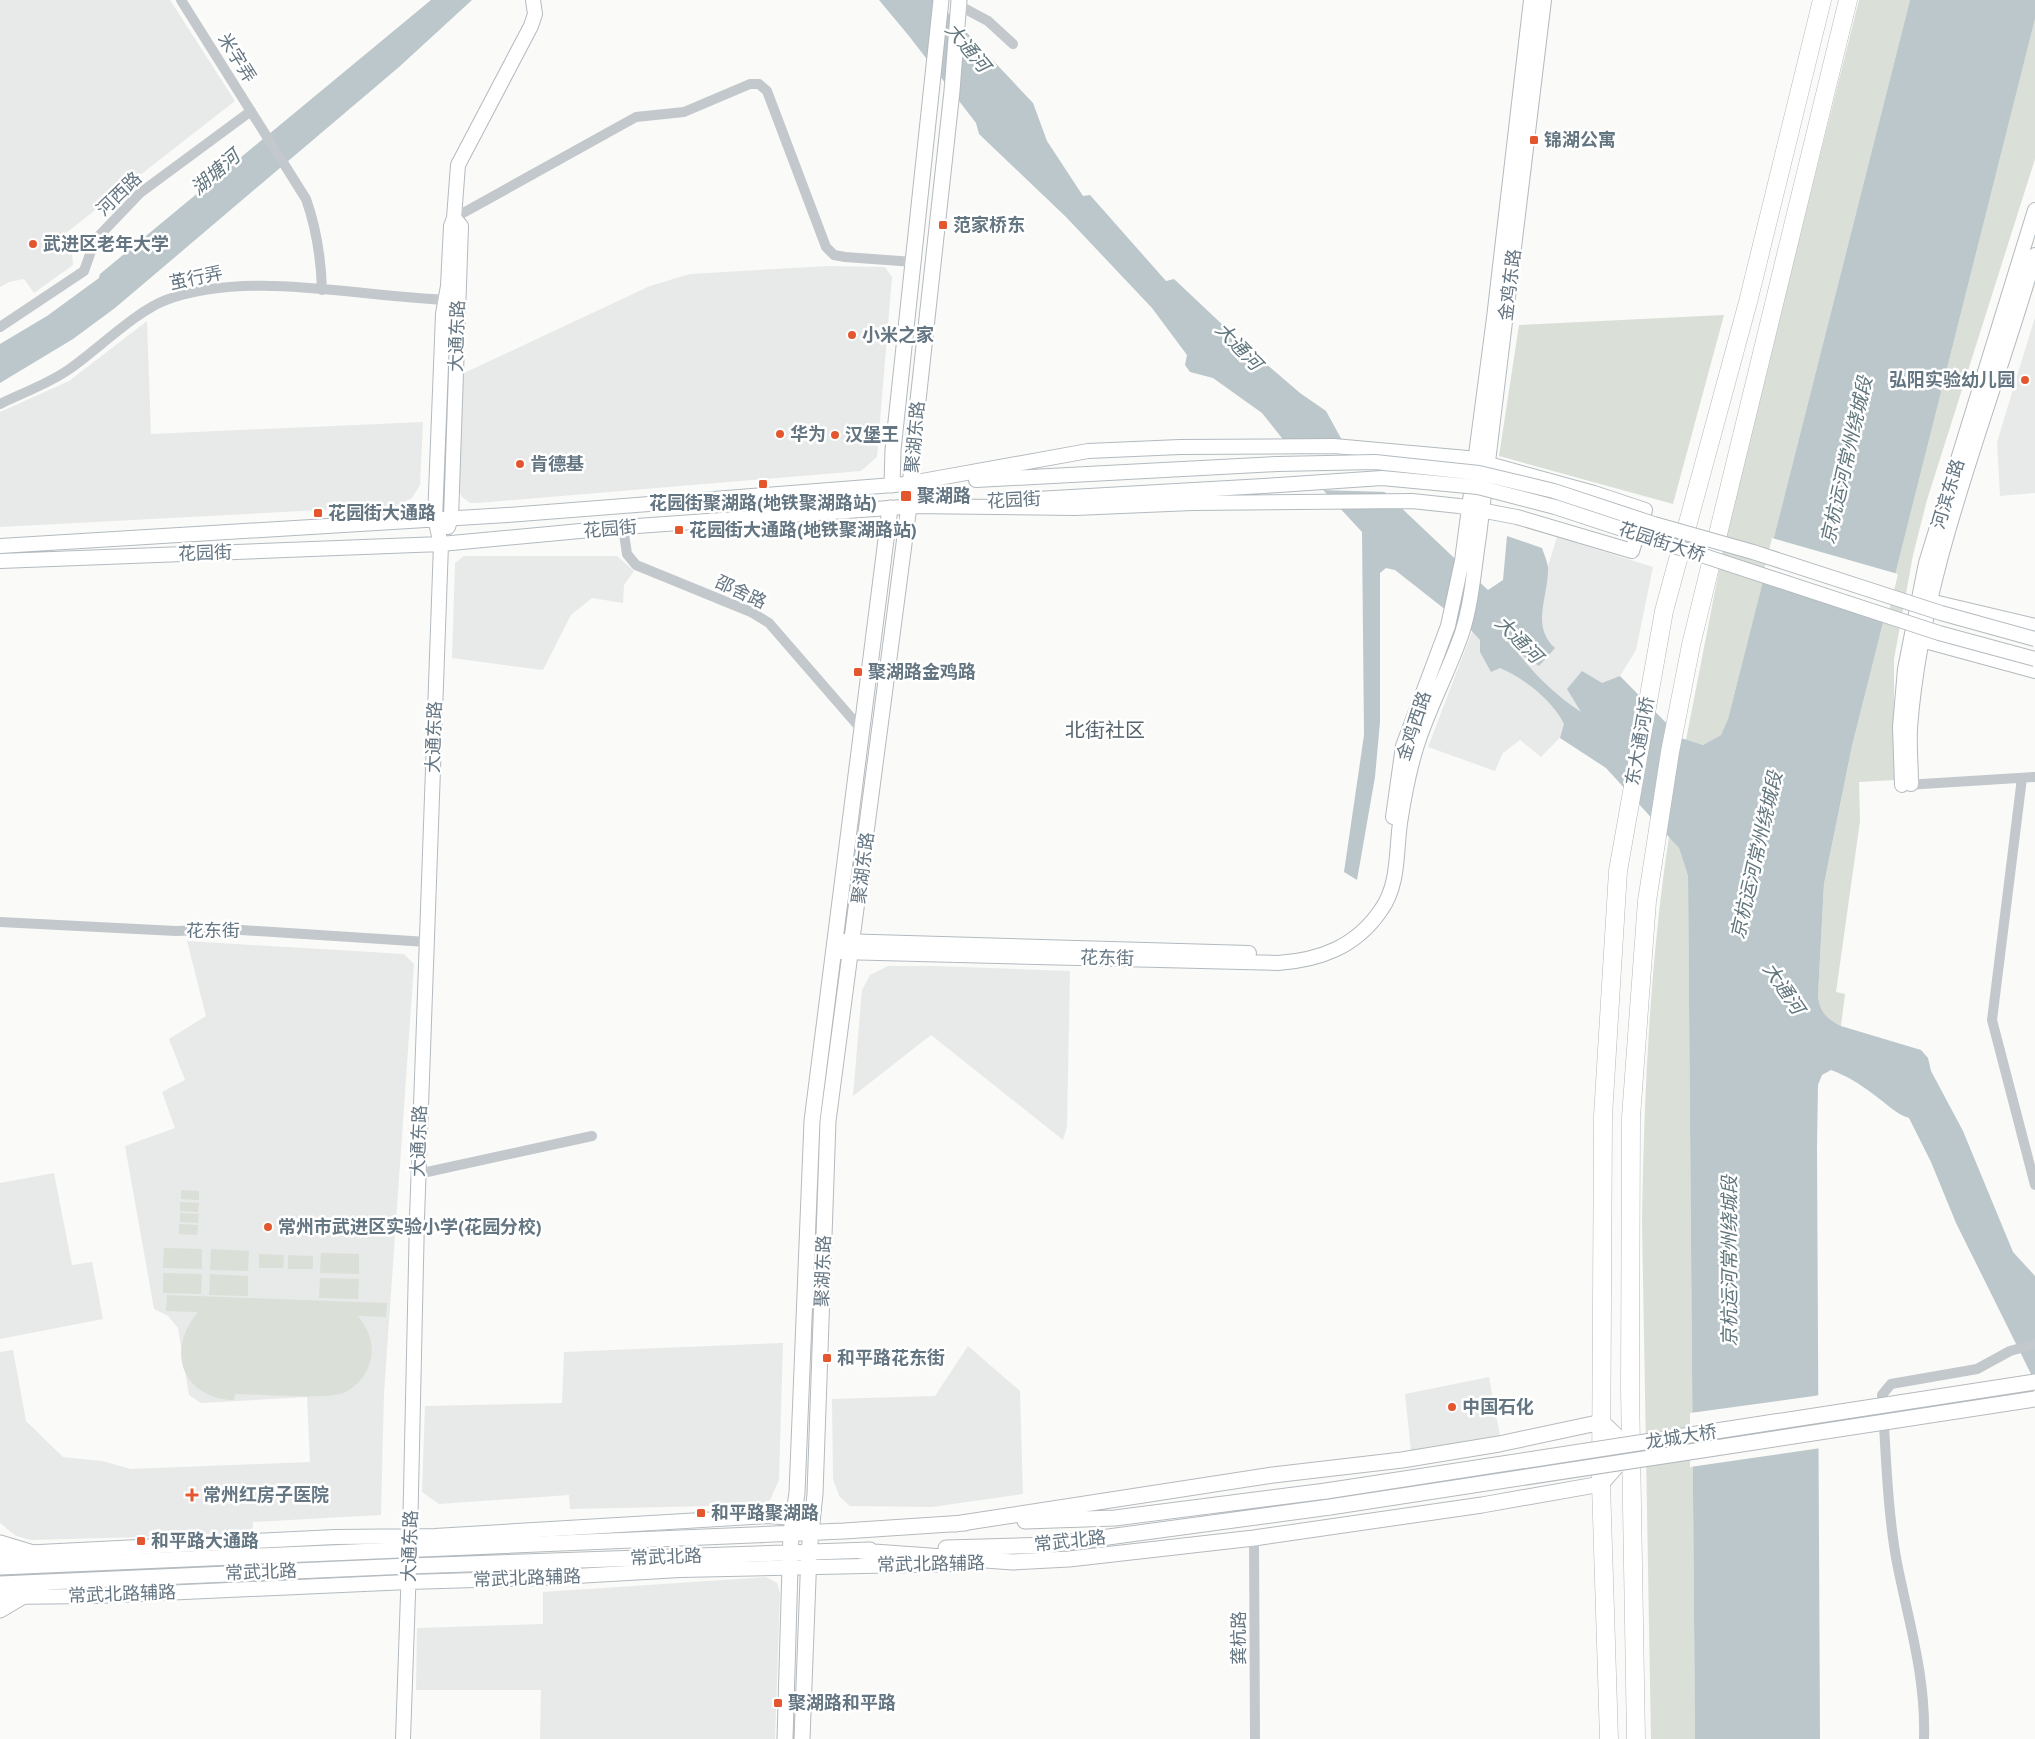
<svg xmlns="http://www.w3.org/2000/svg" width="2035" height="1739" font-family="'PT Sans','Noto Sans SC',sans-serif">
<style>
.built{fill:#e8e9e9}
.green{fill:#dadfd7}
.water{fill:#bbc7cb}
.pier{fill:#fafaf8}
.lines{fill:none;stroke-linecap:round;stroke-linejoin:round}
.secondary-casing{stroke:#b3babf;stroke-width:16}
.primary-casing{stroke:#b5babe;stroke-width:17}
.highway-casing{stroke:#b4b9bd;stroke-width:19}
.street{stroke:#c3c8cc;stroke-width:10}
.secondary{stroke:#fff;stroke-width:14}
.primary{stroke:#fff;stroke-width:15}
.highway{stroke:#fff;stroke-width:18}
.secondary-bridge-casing{stroke:#b3babf;stroke-width:16;stroke-linecap:butt}
.primary-bridge-casing{stroke:#b5babe;stroke-width:17;stroke-linecap:butt}
.secondary-bridge{stroke:#fff;stroke-width:14}
.primary-bridge{stroke:#fff;stroke-width:15}
.poi-dot{fill:#e4572e;stroke:#fff;stroke-width:2}
.labels{text-anchor:middle;stroke-width:5;stroke-linejoin:round;paint-order:stroke}
.street-label{font-size:18px;fill:#657683;stroke:#fff}
.poi-label{font-size:18px;font-weight:bold;fill:#657683;stroke:#fff;text-anchor:start}
.water-label{font-size:19px;font-style:italic;fill:#60757c;stroke:#fff}
.quarter-label{font-size:20px;fill:#57646e;stroke:#fff}
</style>
<rect width="100%" height="100%" fill="#fafaf8"/>
<path class="built" d="M0,0H170L235,101L62,236L72,253L73,265L34,293L24,279L9,282L0,287Z
M829,266L885,267L892,277L877,457L861,471L478,503H470L462,497L458,488L460,375L650,286L690,274Z
M2035,317V493L2000,496L1997,442Z
M147,321L151,434L423,422L420,485L412,498L396,506L0,527V412L69,381Z
M1557,537L1653,567L1636,650L1620,676L1541,757L1520,740L1503,753L1495,771L1428,747L1488,590L1548,566Z
M464,556H617L634,571L624,585L623,603L592,598L571,615L543,670L452,658L455,563Z
M187,941L404,954L414,964L384,1393L381,1515L253,1522V1534L31,1540L16,1536L0,1523V1352L13,1350L26,1421L63,1457L102,1461L131,1469L310,1462L307,1397L201,1403L189,1395L178,1328L168,1316L154,1309L125,1146L175,1128L162,1092L185,1080L169,1039L206,1016Z
M888,966H934L1070,971L1067,1127L1063,1140L931,1035L853,1096L862,990L870,975Z
M54,1173L72,1265L92,1262L103,1319L0,1339V1183Z
M783,1343L779,1480L770,1500L759,1505L570,1509L569,1495L439,1504L422,1492L425,1406L562,1403L564,1352Z
M968,1346L1020,1391L1023,1494L932,1507L850,1506L839,1496L833,1479L832,1399L935,1396Z
M1489,1377L1500,1436L1411,1451L1405,1394Z
M766,1577L777,1583L780,1593L775,1739H540L541,1690H416L417,1628L543,1624V1592Z"/>
<path class="green" d="M1859,0H1910L1728,719L1721,735L1703,745L1686,740L1729,519Z
M2035,19V159L1927,500L1913,555L1894,659V780L1859,782L1860,821L1836,992L1845,994L1841,1026C1827,1019 1820,1012 1818,996L1824,884L1852,746Z
M1724,315L1673,504L1499,456L1519,325Z
M1669,836L1679,848L1688,876L1695,1739H1651L1642,1220C1644,1092 1650,963 1669,836Z
M181,1190L199,1191V1200L181,1199Z
M180,1202L199,1203L198,1212L180,1211Z
M180,1213L199,1214L198,1223L180,1222Z
M179,1224L198,1225L197,1235L179,1234Z
M164,1248L202,1249V1269L163,1268Z
M211,1249L249,1251L248,1271L210,1270Z
M321,1253L359,1254V1274L320,1273Z
M259,1254L284,1255L283,1268H259Z
M288,1255L313,1256V1269H288Z
M163,1273L202,1274L201,1294L163,1293Z
M210,1274L248,1276V1296L209,1295Z
M320,1278L359,1279L358,1299L319,1298Z
M167,1295L387,1303L386,1317L358,1316C369,1330 375,1345 370,1362C366,1376 357,1387 343,1393C323,1400 259,1394 235,1394L234,1400C182,1398 165,1351 198,1312L166,1311Z"/>
<path class="water" d="M431,0H472L399,67L115,308L73,339L0,383V344L47,316L99,278L100,274Z
M879,0H936L1033,103L1047,141L1083,196L1090,195L1166,281L1174,279L1244,345L1300,393L1326,411L1355,464L1488,590L1503,580L1507,536L1542,548C1544,554 1547,561 1548,567C1549,596 1530,626 1555,648L1539,666L1517,652C1536,676 1555,695 1581,712L1567,689L1582,671L1602,683L1620,676L1681,738L1703,745L1721,735L1728,719L1910,0H2035V19L1852,746L1824,884L1818,996C1820,1012 1827,1019 1841,1026L1921,1050L1928,1058L1931,1071L1963,1131L2013,1252L2035,1276V1382L1956,1223L1931,1162L1909,1118C1894,1113 1886,1103 1873,1094C1860,1084 1847,1076 1831,1070L1822,1075L1818,1085L1817,1147L1820,1739H1695L1688,876L1679,848L1606,768L1560,738L1564,724C1553,701 1524,678 1500,668L1491,672L1480,652V640L1470,629L1395,570L1386,568L1380,573V722L1375,777L1357,880L1344,872L1364,735L1362,532L1324,491L1262,413L1213,378L1190,372L1185,365L1187,355L1152,308L1066,217L979,134L976,123L909,36Z"/>
<path class="pier" d="M1284,445L1348,446L1357,462L1388,492L1320,490Z
M1772,538L1898,574L1887,620L1761,582Z
M1821,1395V1448L1690,1467V1413Z"/>
<g class="lines">
<defs>
<path id="secondary" d="M976,480L1277,464
M1019,500L1279,485
M909,506L1075,508L1192,503L1412,501L1459,506L1517,517L1632,551L1645,510L1594,493L1467,458L1334,446L1180,447L1088,451L911,483
M448,527L451,518L461,226L454,218
M0,546L507,515L919,483
M0,561L441,544L623,527L917,506
M1921,599L2035,626
M1914,638L2035,671
M1911,784C1911,766 1909,746 1910,728C1922,567 1991,409 2035,255
M1902,785L1900,727L1905,669L1926,563L2035,210
M1393,817L1403,746L1448,626L1462,561L1494,318L1531,0
M840,941L1249,953
M839,952L1278,963C1320,960 1356,947 1381,910C1399,885 1396,852 1400,823C1404,797 1409,770 1417,745C1429,707 1449,671 1462,633C1472,602 1474,568 1479,536L1544,0
M0,1554L335,1537L435,1536L769,1516L793,1518L812,1532
M0,1597L97,1596L408,1582L541,1578L680,1570L954,1564
M403,1739L410,1537L417,1218L441,544L435,519L443,314L448,286L451,226L454,218L458,165L531,26L535,14L533,0"/>
<path id="primary" d="M892,485L893,450L941,0
M1025,1521L1115,1518L1326,1491
M0,1543L33,1553
M946,1548L1049,1545L1330,1507
M860,1551L1013,1562L1069,1559L1254,1538L1482,1505L1601,1484L1631,1450L1602,1422L1499,1444L1402,1460L1273,1475L955,1524
M0,1567L844,1531L965,1523
M0,1584L409,1566L870,1550
M0,1610L46,1583
M785,1739L791,1532L797,1493L812,1121L890,508
M802,1739L809,1552L815,1494L828,1121L909,506L913,446L952,91L959,0"/>
<path id="highway" d="M1609,1739L1601,1484L1603,1116L1618,871L1664,611L1748,302L1822,0
M1636,1739L1630,1389L1631,1117L1647,901L1670,752L1691,645L1848,0"/>
</defs>
<use href="#secondary" class="secondary-casing"/>
<use href="#primary" class="primary-casing"/>
<use href="#highway" class="highway-casing"/>
<path class="street" d="M181,0L306,199C317,230 321,257 322,290
M958,5L988,21L1013,44
M454,218L636,117L684,112L750,84H759L767,91L826,247L834,255L845,257L914,262
M0,327L84,271L95,240L140,193L251,111
M0,404C22,393 48,384 68,370C96,351 136,311 166,300C250,269 363,298 452,300
M623,527L627,554L636,565L751,612L769,623L861,729
M2022,778L1992,1020L2035,1185
M1906,785L2035,777
M0,922L176,931L226,929L427,942
M418,1174L592,1136
M1254,1538L1255,1739
M1924,1739C1926,1677 1909,1623 1897,1563C1887,1510 1886,1449 1882,1395L1891,1384L1977,1369L2010,1351L2035,1344"/>
<use href="#secondary" class="secondary"/>
<use href="#primary" class="primary"/>
<use href="#highway" class="highway"/>
<defs>
<path id="secondary-bridge" d="M1277,464L1375,462L1479,473L1554,491L1654,524L1753,552L1941,613L2035,639
M1279,485L1382,478L1478,487L1555,507L1939,633L2035,659"/>
<path id="primary-bridge" d="M1326,1491L2035,1382
M1330,1507L2035,1399"/>
</defs>
<use href="#secondary-bridge" class="secondary-bridge-casing"/>
<use href="#primary-bridge" class="primary-bridge-casing"/>
<use href="#secondary-bridge" class="secondary-bridge"/>
<use href="#primary-bridge" class="primary-bridge"/>
</g>
<g class="poi-dot">
<rect x="1529" y="135" width="10" height="10" rx="2.5"/>
<rect x="938" y="220" width="10" height="10" rx="2.5"/>
<circle cx="33" cy="244" r="5"/>
<circle cx="852" cy="335" r="5"/>
<circle cx="2025" cy="380" r="5"/>
<circle cx="780" cy="434" r="5"/>
<circle cx="835" cy="435" r="5"/>
<circle cx="520" cy="464" r="5"/>
<rect x="758" y="479" width="10" height="10" rx="2.5"/>
<rect x="900" y="490" width="12" height="12" rx="2.5"/>
<rect x="313" y="508" width="10" height="10" rx="2.5"/>
<rect x="674" y="525" width="10" height="10" rx="2.5"/>
<rect x="853" y="667" width="10" height="10" rx="2.5"/>
<circle cx="268" cy="1227" r="5"/>
<rect x="822" y="1353" width="10" height="10" rx="2.5"/>
<circle cx="1452" cy="1407" r="5"/>
<path d="M189.5 1487.5h5v5h5v5h-5v5h-5v-5h-5v-5h5z"/>
<rect x="696" y="1508" width="10" height="10" rx="2.5"/>
<rect x="136" y="1536" width="10" height="10" rx="2.5"/>
<rect x="773" y="1698" width="10" height="10" rx="2.5"/>
</g>
<g class="labels">
<g class="street-label">
<text transform="translate(237 58) rotate(58)" y="6">米字弄</text>
<text transform="translate(119 194) rotate(-44)" y="6">河西路</text>
<text transform="translate(196 278) rotate(-12)" y="6">茧行弄</text>
<text transform="translate(1510 285) rotate(-83)" y="6">金鸡东路</text>
<text transform="translate(457 336) rotate(-88)" y="6">大通东路</text>
<text transform="translate(915 437) rotate(-85)" y="6">聚湖东路</text>
<text transform="translate(1948 494) rotate(-73)" y="6">河滨东路</text>
<text transform="translate(1014 500) rotate(-3)" y="6">花园街</text>
<text transform="translate(610 529) rotate(-5)" y="6">花园街</text>
<text transform="translate(1662 542) rotate(18)" y="6">花园街大桥</text>
<text transform="translate(205 553) rotate(-2)" y="6">花园街</text>
<text transform="translate(741 592) rotate(25)" y="6">邵舍路</text>
<text transform="translate(1414 726) rotate(-72)" y="6">金鸡西路</text>
<text transform="translate(434 737) rotate(-88)" y="6">大通东路</text>
<text transform="translate(1640 741) rotate(-80)" y="6">东大通河桥</text>
<text transform="translate(863 868) rotate(-83)" y="6">聚湖东路</text>
<text x="213" y="937">花东街</text>
<text transform="translate(1107 958) rotate(1)" y="6">花东街</text>
<text transform="translate(419 1141) rotate(-88)" y="6">大通东路</text>
<text transform="translate(823 1271) rotate(-88)" y="6">聚湖东路</text>
<text transform="translate(1681 1437) rotate(-9)" y="6">龙城大桥</text>
<text transform="translate(1070 1541) rotate(-6)" y="6">常武北路</text>
<text transform="translate(410 1546) rotate(-88)" y="6">大通东路</text>
<text transform="translate(666 1557) rotate(-2)" y="6">常武北路</text>
<text transform="translate(931 1564) rotate(-1)" y="6">常武北路辅路</text>
<text transform="translate(261 1572) rotate(-2)" y="6">常武北路</text>
<text transform="translate(527 1578) rotate(-2)" y="6">常武北路辅路</text>
<text transform="translate(122 1594) rotate(-2)" y="6">常武北路辅路</text>
<text transform="translate(1239 1638) rotate(-90)" y="6">龚杭路</text>
</g>
<g class="poi-label">
<text x="1544" y="146">锦湖公寓</text>
<text x="953" y="231">范家桥东</text>
<text x="43" y="250">武进区老年大学</text>
<text x="862" y="341">小米之家</text>
<text x="2015" y="386" text-anchor="end">弘阳实验幼儿园</text>
<text x="790" y="440">华为</text>
<text x="845" y="441">汉堡王</text>
<text x="530" y="470">肯德基</text>
<text x="917" y="502">聚湖路</text>
<text x="763" y="509" text-anchor="middle">花园街聚湖路(地铁聚湖路站)</text>
<text x="328" y="519">花园街大通路</text>
<text x="689" y="536">花园街大通路(地铁聚湖路站)</text>
<text x="868" y="678">聚湖路金鸡路</text>
<text x="278" y="1233">常州市武进区实验小学(花园分校)</text>
<text x="837" y="1364">和平路花东街</text>
<text x="1462" y="1413">中国石化</text>
<text x="203" y="1501">常州红房子医院</text>
<text x="711" y="1519">和平路聚湖路</text>
<text x="151" y="1547">和平路大通路</text>
<text x="788" y="1709">聚湖路和平路</text>
</g>
<g class="water-label">
<text transform="translate(968 47) rotate(50)" y="7">大通河</text>
<text transform="translate(215 172) rotate(-41)" y="7">湖塘河</text>
<text transform="translate(1239 346) rotate(46)" y="7">大通河</text>
<text transform="translate(1846 460) rotate(-77)" y="7">京杭运河常州绕城段</text>
<text transform="translate(1519 639) rotate(45)" y="7">大通河</text>
<text transform="translate(1756 855) rotate(-77)" y="7">京杭运河常州绕城段</text>
<text transform="translate(1784 988) rotate(56)" y="7">大通河</text>
<text transform="translate(1729 1261) rotate(-90)" y="7">京杭运河常州绕城段</text>
</g>
<g class="quarter-label">
<text x="1105" y="737">北街社区</text>
</g>
</g>
</svg>
